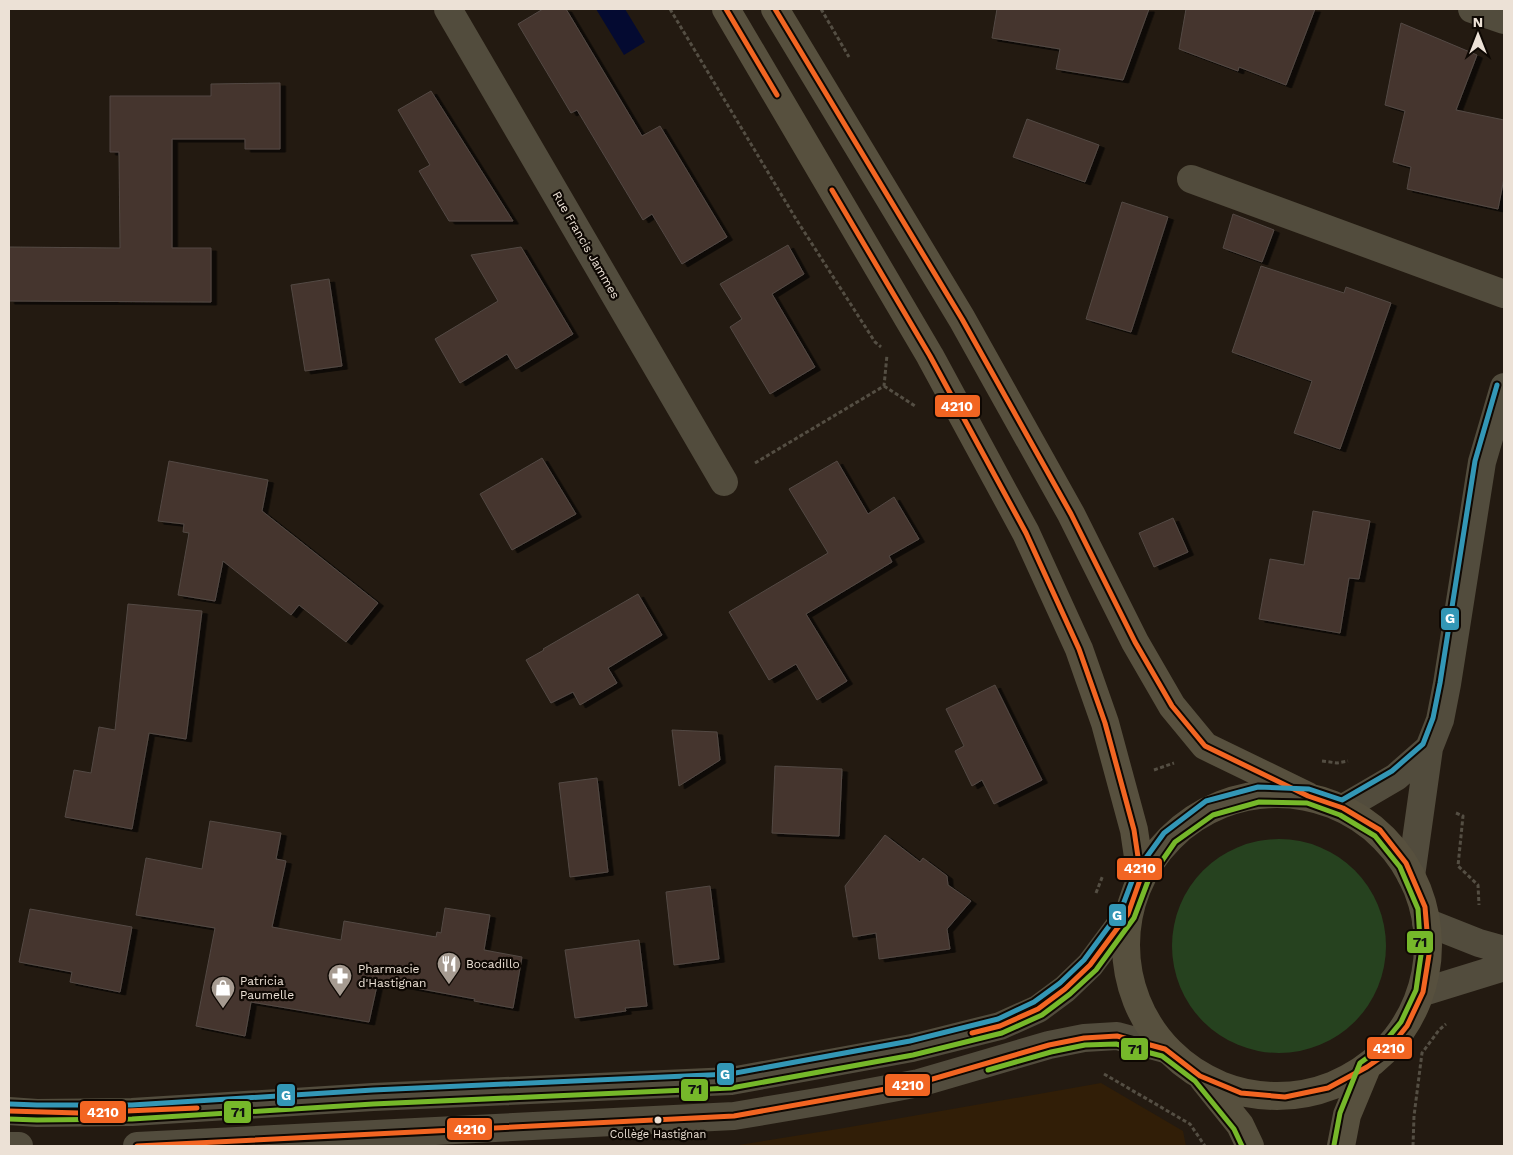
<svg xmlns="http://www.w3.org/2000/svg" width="1513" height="1155" font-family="'Work Sans',sans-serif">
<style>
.built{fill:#311e07}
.green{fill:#26421f}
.water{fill:#040a31}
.building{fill:#44352d;stroke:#534944;filter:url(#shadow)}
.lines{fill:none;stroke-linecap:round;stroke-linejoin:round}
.path{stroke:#544e43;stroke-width:3;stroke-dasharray:4 2.5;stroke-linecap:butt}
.minor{stroke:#524c3d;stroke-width:28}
.major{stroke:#57503e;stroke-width:28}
.bus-1-casing{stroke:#0e0803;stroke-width:9}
.bus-2-casing{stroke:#0e0803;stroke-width:9}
.bus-3-casing{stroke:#0e0803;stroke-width:9}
.bus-1{stroke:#f26522;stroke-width:5}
.bus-2{stroke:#76b82a;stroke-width:5}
.bus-3{stroke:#3397b6;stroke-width:5}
.bus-dot{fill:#ece1d6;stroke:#0e0803;stroke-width:2}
.labels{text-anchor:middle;stroke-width:4.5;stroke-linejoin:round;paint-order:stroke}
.bus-label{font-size:11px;fill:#ece1d6;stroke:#0e0803}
.street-label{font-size:12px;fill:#ece1d6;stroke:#0e0803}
.poi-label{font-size:12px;fill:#ece1d6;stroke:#0e0803;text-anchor:start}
.line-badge{stroke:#0e0803;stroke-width:2}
.badge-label{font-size:14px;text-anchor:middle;font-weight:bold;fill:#fff}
.pale-badge-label{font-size:14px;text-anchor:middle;font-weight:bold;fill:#111}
</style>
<defs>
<filter id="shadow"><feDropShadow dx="5.5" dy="3" stdDeviation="0" flood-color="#0009"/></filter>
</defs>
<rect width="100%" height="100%" fill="#231a11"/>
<path class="built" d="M1101,1083L1183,1131L1186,1146H733L844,1128Z"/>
<path class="green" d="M1172 946a107 107 0 1 1 214 0a107 107 0 1 1-214 0Z"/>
<path class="water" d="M596,9H625L645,42L624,55Z"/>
<path class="building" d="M543,9H566L642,136L660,126L727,237L682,264L652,214L643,220L577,110L571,113L518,24Z
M997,9H1149L1123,80L1056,69L1060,49L992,38Z
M1186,9H1315L1286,85L1239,67L1238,71L1179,49Z
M1401,23L1477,55L1456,110L1504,120V178L1498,209L1407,189L1411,167L1393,162L1405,111L1385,105Z
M280,83V149H245V139H172V248H211V302L9,301V247L120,248L119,152H110V96H211V84Z
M431,91L513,221H449L419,171L430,165L398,110Z
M1027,119L1099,145L1085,182L1013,157Z
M1122,202L1168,217L1131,332L1086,319Z
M1233,214L1274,230L1262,262L1223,248Z
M788,245L804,274L772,294L815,367L770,394L730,327L742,319L720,284Z
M521,247L573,334L516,369L507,354L460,383L435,339L498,301L471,255Z
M1261,266L1344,293L1346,287L1391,303L1340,449L1294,433L1312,381L1232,352Z
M329,279L342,366L305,371L291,285Z
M542,458L576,514L512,550L480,494Z
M169,461L268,480L262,511L378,603L346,642L299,605L291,615L223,561L215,601L178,595L189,533L183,532L184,524L158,521Z
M837,461L868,514L894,497L919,539L889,556L892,562L806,614L847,681L817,700L796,664L769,680L729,612L828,553L789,489Z
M1313,511L1370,521L1359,579L1349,578L1340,633L1259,619L1270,559L1304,565Z
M1173,518L1188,552L1154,567L1139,533Z
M638,594L662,635L608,668L617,683L580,705L573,692L551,703L526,660L544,650L543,649Z
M128,604L202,611L186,739L149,733L132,829L65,817L74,770L91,773L99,727L115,730Z
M995,685L1042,780L994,804L982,780L972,786L955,751L964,746L946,709Z
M672,730L717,732L720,760L679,786Z
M775,766L842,769L839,836L772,833Z
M597,778L608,872L570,877L559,783Z
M210,821L281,833L276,859L286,861L272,927L341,940L344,921L436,937L437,932L441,933L445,908L490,915L484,950L522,957L513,1008L474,1001L475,999L378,981L369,1022L251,1002L245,1036L196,1026L215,928L136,915L146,858L202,869Z
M885,835L920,862L923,858L947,876L948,885L971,901L947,929L950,949L879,959L876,933L853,937L845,886Z
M710,886L719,959L674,965L666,892Z
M30,909L132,927L120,992L70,982L72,972L19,962Z
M639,940L647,1006L625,1008L626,1011L575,1018L565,950Z"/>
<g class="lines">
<path class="path" d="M670,9L796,219L875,342L881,347
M821,9L849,57
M884,386L915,406
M755,463L884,386L887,355
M1322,761L1337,763L1348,761
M1154,770L1174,763
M1456,813L1463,816L1458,866L1478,885L1479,905
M1096,893L1103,875
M1104,1074L1190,1124L1205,1146
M1413,1146L1414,1116L1422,1053L1439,1030L1446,1024"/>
<path class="minor" d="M448,9L724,482
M1472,9L1504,20
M1191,179L1504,294
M1343,808L1396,777L1429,748
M1411,876L1429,748L1440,720L1447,684L1482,462L1504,387
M1426,922L1479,943L1504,950
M1423,992L1504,967
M9,1111L37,1113L132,1112L373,1097L731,1081L819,1065L912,1048L1000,1026L1038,1009L1065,989L1090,965L1128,914
M9,1146H19
M137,1146L734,1116L823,1101L919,1083L1049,1045L1084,1038L1117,1036L1165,1049"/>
<path class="major" d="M726,9L930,356L1026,533L1079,649L1105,723L1134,830L1141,877
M775,9L962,319L1071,514L1135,642L1172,706L1205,746L1308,796
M1126 945a151 151 0 1 1 302 0a151 151 0 1 1-302 0Z
M1203,1079L1240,1125L1250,1146
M1341,1146L1347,1115L1367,1067"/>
<defs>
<path id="bus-1" d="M726,9L777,95
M832,190L930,356L1026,533L1079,649L1105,723L1134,830L1141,877L1128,914L1090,965L1065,989L1038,1009L1000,1026L972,1033
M9,1111L79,1113L197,1108
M137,1146L734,1116L919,1083L1049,1045L1084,1038L1117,1036L1165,1049L1200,1076L1241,1093L1285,1097L1328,1088L1367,1067L1383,1056L1407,1026L1423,992L1429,955L1425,907L1406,863L1380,830L1343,808L1308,796L1205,746L1172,706L1135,642L1071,514L962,319L775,9"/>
<path id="bus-2" d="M988,1070L1051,1052L1085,1045L1116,1044L1162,1056L1195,1081L1234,1129L1242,1146
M9,1119L37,1120L132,1119L373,1104L731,1088L913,1055L1002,1033L1042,1015L1070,994L1096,970L1134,918L1148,881L1175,842L1213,815L1259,802L1307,803L1340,815L1375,836L1400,867L1418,909L1421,955L1416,990L1401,1022L1378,1050L1360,1063L1340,1113L1334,1145"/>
<path id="bus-3" d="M10,1104L37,1105H132L373,1090L730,1074L910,1041L998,1019L1034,1002L1060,983L1084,960L1121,910L1135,873L1164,833L1206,801L1258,787L1309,789L1342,800L1392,771L1423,744L1433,718L1440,683L1475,461L1497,385"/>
</defs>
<use href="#bus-1" class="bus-1-casing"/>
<use href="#bus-2" class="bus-2-casing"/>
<use href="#bus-3" class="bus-3-casing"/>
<use href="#bus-1" class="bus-1"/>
<use href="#bus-2" class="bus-2"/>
<use href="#bus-3" class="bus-3"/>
</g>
<defs>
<symbol id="restaurant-pin" viewBox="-11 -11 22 30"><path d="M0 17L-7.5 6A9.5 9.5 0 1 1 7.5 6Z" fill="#a69b91" stroke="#0e0803"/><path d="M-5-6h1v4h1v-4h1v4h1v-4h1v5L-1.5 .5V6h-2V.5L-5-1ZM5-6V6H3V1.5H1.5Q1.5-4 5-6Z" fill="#fff"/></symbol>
<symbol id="pharmacy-pin" viewBox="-11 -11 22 30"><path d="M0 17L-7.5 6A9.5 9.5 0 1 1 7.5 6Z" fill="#a69b91" stroke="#0e0803"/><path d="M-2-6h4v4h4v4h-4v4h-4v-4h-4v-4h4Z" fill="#fff"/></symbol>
<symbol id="shop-pin" viewBox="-11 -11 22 30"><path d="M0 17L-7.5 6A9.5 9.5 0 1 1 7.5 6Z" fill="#a69b91" stroke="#0e0803"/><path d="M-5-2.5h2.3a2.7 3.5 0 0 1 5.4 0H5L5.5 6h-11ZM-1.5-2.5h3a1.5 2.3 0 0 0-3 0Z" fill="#fff"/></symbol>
</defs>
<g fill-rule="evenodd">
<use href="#restaurant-pin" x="435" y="950" width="28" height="38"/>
<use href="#pharmacy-pin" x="326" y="962" width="28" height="38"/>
<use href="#shop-pin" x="209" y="974" width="28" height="38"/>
</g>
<circle class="bus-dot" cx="658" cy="1120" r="4.5"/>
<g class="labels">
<g class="bus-label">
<text x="658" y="1138">Collège Hastignan</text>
</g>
<g class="street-label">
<text transform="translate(586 245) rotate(60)" y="4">Rue Francis Jammes</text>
</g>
<g class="poi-label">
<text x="466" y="968">Bocadillo</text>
<text x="358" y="973">Pharmacie<tspan x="358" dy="14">d'Hastignan</tspan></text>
<text x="240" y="985">Patricia<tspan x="240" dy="14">Paumelle</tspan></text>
</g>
</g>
<g class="line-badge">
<rect x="934" y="394" width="47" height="24" rx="5" fill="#f26522"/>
<rect x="1440" y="607" width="20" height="24" rx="5" fill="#3397b6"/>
<rect x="1116" y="857" width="47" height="24" rx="5" fill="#f26522"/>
<rect x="1108" y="903" width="19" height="24" rx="5" fill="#3397b6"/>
<rect x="1406" y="930" width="28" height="24" rx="5" fill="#76b82a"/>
<rect x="1366" y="1036" width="47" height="24" rx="5" fill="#f26522"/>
<rect x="1120" y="1037" width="29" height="24" rx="5" fill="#76b82a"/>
<rect x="716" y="1062" width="19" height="24" rx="5" fill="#3397b6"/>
<rect x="884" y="1073" width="47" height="24" rx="5" fill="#f26522"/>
<rect x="680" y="1078" width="29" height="24" rx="5" fill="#76b82a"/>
<rect x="276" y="1083" width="20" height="24" rx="5" fill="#3397b6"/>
<rect x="79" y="1100" width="48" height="24" rx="5" fill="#f26522"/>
<rect x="223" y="1100" width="29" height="24" rx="5" fill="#76b82a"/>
<rect x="446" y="1117" width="47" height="24" rx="5" fill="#f26522"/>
</g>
<g class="badge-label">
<text x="957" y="411">4210</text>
<text x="1450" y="623">G</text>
<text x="1140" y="873">4210</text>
<text x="1117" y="920">G</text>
<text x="1389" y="1053">4210</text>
<text x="725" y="1079">G</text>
<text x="908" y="1090">4210</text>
<text x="286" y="1100">G</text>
<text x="103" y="1117">4210</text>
<text x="470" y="1134">4210</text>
</g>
<g class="pale-badge-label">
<text x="1420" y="947">71</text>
<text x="1135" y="1054">71</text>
<text x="695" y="1094">71</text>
<text x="238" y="1117">71</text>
</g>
<rect width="1513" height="1155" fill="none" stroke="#ece1d6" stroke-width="20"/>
<g transform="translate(1478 35)" stroke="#0e0803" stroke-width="4" paint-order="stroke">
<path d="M0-4L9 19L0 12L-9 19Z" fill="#ece1d6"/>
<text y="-8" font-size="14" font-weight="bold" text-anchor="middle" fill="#ece1d6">N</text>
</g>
</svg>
